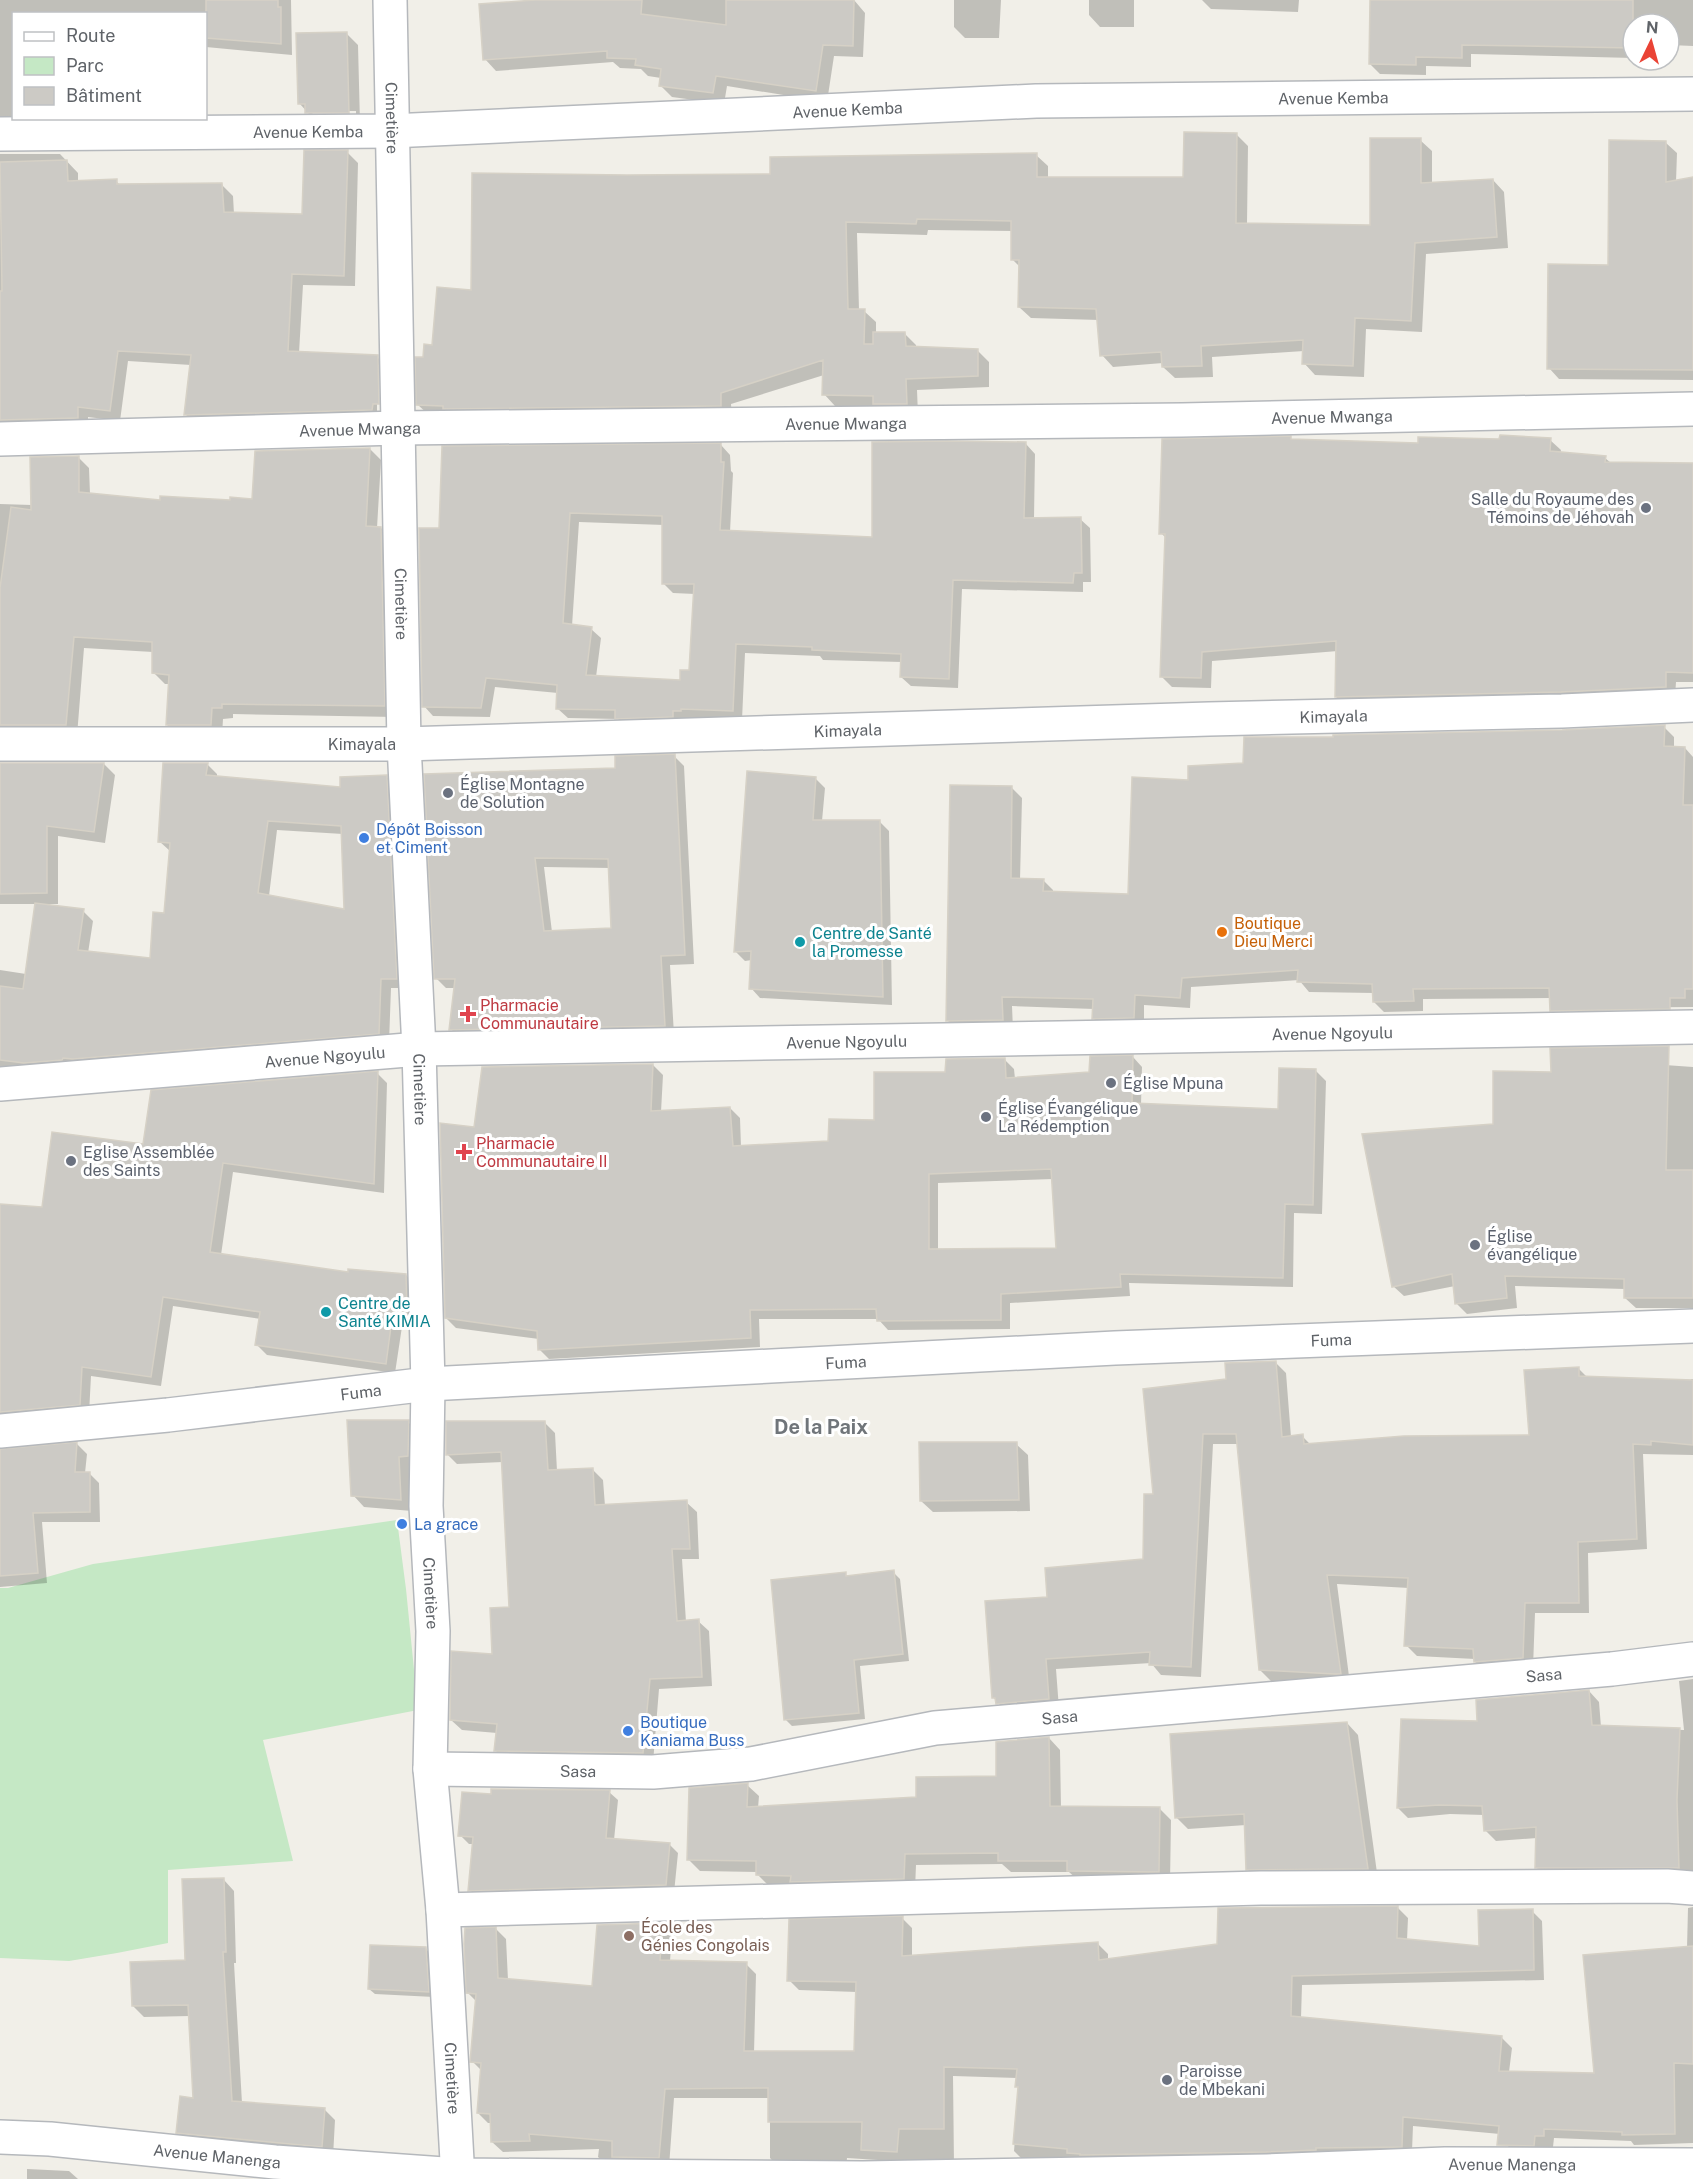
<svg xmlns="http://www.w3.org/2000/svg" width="1693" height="2179" font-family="'Public Sans',sans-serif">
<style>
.green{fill:#c5e8c5}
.shadow{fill:#0003;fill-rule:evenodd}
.building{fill:#cccac5;stroke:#d6d1c6;stroke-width:1.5;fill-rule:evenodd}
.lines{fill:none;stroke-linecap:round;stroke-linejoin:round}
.minor-casing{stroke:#b5b8bc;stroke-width:36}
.minor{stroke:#fff;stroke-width:33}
.worship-dot{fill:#6b7280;stroke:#fff;stroke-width:2}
.shop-dot{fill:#3f7fe0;stroke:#fff;stroke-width:2}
.food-dot{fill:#e8710a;stroke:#fff;stroke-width:2}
.culture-dot{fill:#0f9aa8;stroke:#fff;stroke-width:2}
.health-dot{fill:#e0444e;stroke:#fff;stroke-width:2}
.education-dot{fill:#8d6e63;stroke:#fff;stroke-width:2}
.labels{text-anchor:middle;stroke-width:6;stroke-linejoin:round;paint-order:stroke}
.street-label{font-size:16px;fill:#5f6368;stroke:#fff}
.worship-label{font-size:16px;fill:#5b616d;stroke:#fff;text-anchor:start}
.shop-label{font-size:16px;fill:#366cbe;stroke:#fff;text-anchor:start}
.food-label{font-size:16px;fill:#c56008;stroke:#fff;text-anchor:start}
.culture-label{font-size:16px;fill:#0d838f;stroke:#fff;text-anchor:start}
.health-label{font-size:16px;fill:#be3a42;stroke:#fff;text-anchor:start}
.education-label{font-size:16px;fill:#785e54;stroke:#fff;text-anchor:start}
.quarter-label{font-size:20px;font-weight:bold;fill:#70757a;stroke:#fff}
</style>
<rect width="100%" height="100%" fill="#f1efe8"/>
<path class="green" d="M397,1520L406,1589L418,1710L263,1740L293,1861L168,1870V1943L117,1953L69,1961L0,1958V1588H8L93,1564Z"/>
<path class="shadow" d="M0,0H291L292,55L206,47V14H14V118L0,131Z
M555,0H854L865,13L863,57L834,56L827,102L727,86L724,104L672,97L660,85L661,78L648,76L641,69L620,68L613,62L496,71L485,59Z
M954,0H1001L999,38H965L954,27Z
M1089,0H1134V27H1100L1089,15Z
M1202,0H1299L1298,12L1211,9Z
M1372,0H1693V46L1670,45L1669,58V24H1633V58L1471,54V67L1426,66V75L1380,74L1370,64Z
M346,33L358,45L360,123L318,124L300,104ZM310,111H356V114H313Z
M1236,134L1248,146L1247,224L1372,227L1420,140L1432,151V184L1493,180L1504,192L1508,248L1426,254L1422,332L1366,329L1364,377L1315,375L1304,363V351L1212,357L1213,377L1175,378L1163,367V363L1113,367L1102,355L1099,320L1031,318L1019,307L1020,267L1013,260V231L928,230L927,235L857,233L859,310L864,311L876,322V334H905L916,345V348L978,351L989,362V387L917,390L918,415L877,407L835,406L824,394V375L731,404L732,417L430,416L418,405L425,359L472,292L627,177L771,175L1036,155L1048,166V179L1184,178Z
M1666,143L1677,153L1676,182L1693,178V380L1559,379L1549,368L1609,267Z
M347,152L358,163L355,286L303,285L299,353L377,357L388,368L389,414L197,426L186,415L191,365L128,361L120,421L88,417V429L0,435V154H60L78,173V182L116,181L121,186L222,185L233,196L234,214L303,216ZM377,365H380V411H377Z
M1290,438L1293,441L1420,445L1550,440L1561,450L1560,454L1605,458L1611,463L1693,464V682H1676L1675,697L1346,707L1336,697L1338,651L1212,661L1211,688L1172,687L1161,676L1167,539L1161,533Z
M1026,444L1035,454L1034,519H1080L1090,528L1091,582H1083V592L962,589L958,688L911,686L901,677L902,662L823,660L820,656L745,653L742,720L690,718V720L626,728L618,719L568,718L558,709V693L495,687L490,717L433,716L424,706L440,530L721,445L730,455L731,471L733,473L730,532L874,538ZM579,522L664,525V584L673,593L695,594L690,671L681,682L596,677L601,638L591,629L572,626Z
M370,449L381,460L377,528H381L392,540L395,717L233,714V718L223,719L222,736H178L167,725L170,684H165L154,673L153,652L84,648L77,736L0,741V504L32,505L78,457L89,468L90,494L161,501H231L254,500Z
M1664,727L1674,737V748H1685L1693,757V1007L1561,1008L1551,998L1423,999V1011L1384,1012L1374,1002V993L1309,992L1299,980L1191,987L1190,1008L1144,1005V1027L1103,1028L1093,1018L1094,1009L1012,1006L1013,1030L958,1031L948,1021L1012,788L1022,798L1020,880H1043L1053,890V893L1129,896L1190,782L1245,765L1335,739Z
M674,756L684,766L694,964L670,965L674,1035L460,1039L451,1029L455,988H446L436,978L426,775L617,769ZM544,867L610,868L613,930L552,932Z
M0,764H104L115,775L105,843L58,836V904H46V906L83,911L93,921L88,953L151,960L165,915L170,851L159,841L207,764L217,774V777L342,788L386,777L396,786L406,988H391L389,1043L0,1067V970L26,974L36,904H0ZM277,830L343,834L345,911L269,896Z
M815,778L825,788L822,821H879L889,831L892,1005L760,998L751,988L752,960L745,961L735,951Z
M1133,1057L1142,1067L1141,1105L1279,1110L1316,1071L1326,1081L1322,1214L1294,1213L1293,1287L1129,1283L1130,1296L1010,1303V1329L888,1330L878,1319H759L760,1347L549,1359L539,1349V1339L456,1328L446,1318L475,1129L653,1065L663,1075L661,1112L730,1108L740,1118L741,1147L830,1143L876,1122L947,1073L1004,1059L1014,1069L1015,1079L1091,1073ZM1053,1179L1058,1250H938V1183Z
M1552,1057L1693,1067V1308H1636L1625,1298V1289L1515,1286L1517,1308L1467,1314L1457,1304L1455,1286L1404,1296L1393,1286L1494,1126L1552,1073Z
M377,1073L387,1083L384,1193L233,1172L221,1255L349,1274L406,1275L416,1285L417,1322L403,1320L395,1373L267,1355L257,1345L261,1319L173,1306L161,1386L91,1376L89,1414L0,1425V1206L43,1208L144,1145Z
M1275,1362L1286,1373L1291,1437L1302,1436L1311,1445L1530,1437L1578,1368L1588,1378L1690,1381L1691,1379H1693V1455L1643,1454L1647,1549L1588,1553L1589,1613H1535L1533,1668L1486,1672L1475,1662V1659L1417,1656L1406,1645L1409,1588L1337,1584L1350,1684L1271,1681L1260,1670L1238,1444H1213L1201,1677L1161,1675L1151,1663L1056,1669L1059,1709L1008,1714L993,1697L1048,1598L1144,1560L1155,1496L1228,1381Z
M408,1422L420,1433L419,1467L410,1468L412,1511L364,1507L353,1495Z
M545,1423L555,1433L557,1471L593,1470L603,1480L605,1506L686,1502L697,1512L699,1559H682L686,1622L698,1621L709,1631L712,1686L659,1689L653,1763L506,1761L496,1751L497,1733L462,1730L451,1720L493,1656L511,1609L503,1462L457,1464L447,1454Z
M77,1444L87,1454L85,1473H89L99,1483L100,1522H42L47,1583L0,1587V1451Z
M1016,1444L1028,1455L1030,1511L933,1512L921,1501Z
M893,1572L900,1579L909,1661L860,1666L865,1719L792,1726L785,1719L845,1574L848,1577Z
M1693,1679V1878H1547L1536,1867L1537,1838L1496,1841L1485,1830L1484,1815L1450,1814L1408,1818L1398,1808L1479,1722L1589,1691L1599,1702L1601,1727L1684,1730L1679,1681Z
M1347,1723L1358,1735L1378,1880L1259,1881L1247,1869L1246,1825L1188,1829L1176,1817Z
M1049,1738L1060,1750L1061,1808L1160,1809L1171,1820L1170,1883L1080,1882L1069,1872H1011L1002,1864L916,1865L915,1890L769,1886L757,1874V1872L700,1871L688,1859L747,1785L759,1796L758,1808L917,1798L998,1778Z
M609,1792L618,1800L614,1840L669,1844L678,1853L674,1893L478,1899L470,1890L474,1844H469L460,1835L492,1795Z
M224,1880L234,1891L236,1963H234L242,2103L324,2109L335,2120L333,2157L189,2144L178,2133L195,2099L190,2016L144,2017L133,2006L187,1961Z
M1693,1907V2143L1634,2145L1631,2141L1554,2138L1553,2147L1510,2148L1499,2138L1500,2134L1413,2126L1412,2151L1024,2161L1014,2151L1019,2089L1017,2086V2078L953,2076L954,2165L847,2158L846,2169L780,2168L770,2158V2098H674L669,2167H609L598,2157L599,2149L503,2152L492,2142V2123H488L478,2113L482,2071L472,2061L477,2002L468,1993L496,1929L506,1939L508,1980L594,1987L662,1924L672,1935L670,1961L746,1964L756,1974L754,2053H856L857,1992L799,1990L789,1980L902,1918L912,1928V1957L1097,1943L1108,1954V1960L1218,1945L1398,1908L1408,1918L1407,1940L1481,1948L1532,1911L1542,1921L1544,1980L1302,1985L1301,2018L1502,2038L1512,2048L1509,2072L1595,2074L1687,1948L1688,1908Z
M426,1949L431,1954L434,1997L375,1994L369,1989Z
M27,2169L69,2171L78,2179H27Z"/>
<path class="building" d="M206,0H278V7H281V44L206,38Z
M535,0H642L641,14L726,25V0H854L853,46L823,45L816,91L716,76L713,93L659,86L661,69L635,65L636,59L607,58V51L483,60L479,4Z
M1370,0H1633V48L1462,45V58L1416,57V65L1369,64Z
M347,32L349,113H305V104H298L296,33Z
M1184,132L1237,133L1236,223L1370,225V138H1421V183L1493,179L1497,237L1415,243L1411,321L1355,318L1353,366L1302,364L1303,340L1201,346L1202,366L1162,367L1161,352L1100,356L1096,309L1018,307L1019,260H1011V221L917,219L916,224L846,222L848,309H865L864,344H873V332H905L906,346L978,349V376L906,379L907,404H873V396L822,395L823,360L721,393V406L443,409V406L416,405L415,357H423L424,344L432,345L437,287L471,290L472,173L627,175L770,174V157L1037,153V177H1183Z
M1609,140L1666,141V182L1693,177V370L1547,369L1548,264L1608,265Z
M304,150H348L344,276L292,274L288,351L378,355L379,404H373L372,410L184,415L191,355L118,351L110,411L78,407V418L0,420V291H2L0,162L67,160L68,181L117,179V184L222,183L224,212L302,214Z
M1500,435L1551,438L1550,451L1606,456L1605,462L1693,463V673L1666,672V687L1561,692L1335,697L1336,641L1202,652L1201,678L1160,677L1165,534H1159L1162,439L1291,436V439L1418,443V437L1499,439Z
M947,441L1026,442L1024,518L1081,517L1082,573H1074L1073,583L953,580L949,679L900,677L901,654L812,650V647L736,644L733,711L681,709V711H673V717L615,719V710L556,709L557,685L486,678L481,708L422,707L419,528H439L442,446L721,443V462H724L720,530L872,537V442ZM570,513L662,516V584H694L689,670H680V680L586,675L592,627L563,623Z
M370,448L366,526L381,527L385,706L222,704V708H212L211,725H166L169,675L152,673V642L74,637L66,725H0V588L11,507L31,510L30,457L79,456V492L160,500V496L230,500V497L252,499L255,451Z
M1665,725L1664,746L1685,747L1683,805H1693V989H1685V998H1670V1009L1550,1011L1549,988L1413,989L1414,1001L1373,1002L1372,984L1297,982L1298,970L1182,978L1180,998L1135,995L1134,1018L1092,1019L1093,999L1002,997L1003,1020L946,1021L950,785L1012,786L1011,878L1044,879L1043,891L1128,894L1132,777L1188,780V766L1243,763L1244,737H1333V735L1562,730Z
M675,754L685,955L661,956L665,1026L449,1030L455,979H434L424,774L615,768V756ZM535,858L608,859L611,928L544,931Z
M0,763H104L94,832L47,826V893L0,894Z
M163,763H208L206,775L340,787V777L387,775L397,979H381L379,1034L73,1059L63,1058L62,1060L24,1063L0,1060V986L23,989L35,903L84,909L78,950L150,958L153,912L164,913L170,843L158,842ZM268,821L341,826L344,909L258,893Z
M747,771L816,777L813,820H880L883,997L749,989L751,951L734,952Z
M1669,1046L1666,1170H1693V1298H1624V1279L1505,1276L1507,1298L1455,1304L1452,1274L1392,1287L1362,1134L1493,1124V1071L1551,1072L1550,1048Z
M1133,1055L1132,1103L1278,1109L1279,1068L1316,1069L1313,1205L1285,1204L1283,1278L1120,1274L1121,1287L1001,1294V1320L877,1321L876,1309L750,1310L751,1338L538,1350L537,1331L445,1318L440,1123L474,1127L482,1067L653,1064L651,1111L730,1107L733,1146L828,1141L829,1119L874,1120V1072H945L946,1059L1005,1058L1006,1078L1089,1072L1090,1056ZM1051,1169L1056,1248L929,1249V1174Z
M378,1071L374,1184L223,1163L210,1252L348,1272V1269L406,1274L407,1313L393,1311L386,1364L255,1345L260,1312L163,1297L151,1377L82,1367L80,1405L0,1412V1204L42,1207L52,1132L143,1144L151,1090Z
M1276,1361L1282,1437L1303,1434L1304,1444L1404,1436L1529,1435L1524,1370L1579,1367V1376L1693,1380V1445L1651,1441V1445L1633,1444L1637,1539L1578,1542L1579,1603H1525L1523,1658L1474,1662L1473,1649L1404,1646L1408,1578L1327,1575L1341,1674H1335L1259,1670L1236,1434H1203L1191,1667L1149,1665L1150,1652L1046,1659L1049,1699L996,1704L995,1698H992L985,1601L1047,1597L1045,1568L1143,1559L1144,1494H1153L1143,1389L1226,1379L1225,1363Z
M347,1420H409L408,1456L399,1457L401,1500L351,1496Z
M446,1421H545L548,1470L593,1468L595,1505L687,1500L690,1549H672L677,1621L699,1619L702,1677L650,1679L643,1753L494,1751L497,1724L450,1720L451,1651L492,1654L490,1608L509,1607L501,1452L446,1455Z
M77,1442L75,1472H90V1512L33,1513L38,1573L0,1576V1449Z
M919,1442H1017L1019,1500L920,1501Z
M894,1570L903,1654L854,1660L859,1713L784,1720L771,1580L846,1572V1576Z
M1589,1690L1592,1725L1680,1728L1677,1800L1679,1868H1535L1536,1827L1484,1831L1482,1806L1439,1805L1397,1808L1401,1719L1477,1721L1476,1700Z
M1347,1722L1368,1869L1246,1870L1244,1814L1175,1818L1170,1734Z
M1049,1737L1050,1806L1160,1807L1159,1872L1067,1871V1861H998V1853L905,1854L904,1879L790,1882L791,1876L756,1875V1861L687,1860L689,1788L748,1783L747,1807L916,1797V1777L996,1776V1742Z
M491,1789L610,1790L606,1838L670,1843L666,1885L468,1891L473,1837L458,1836L462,1792L491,1794Z
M224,1878L226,1952H223L232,2101L325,2108L322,2147L176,2133L180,2096L193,2098L188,2005L132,2006L130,1962L185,1960L182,1879Z
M1398,1906L1397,1938L1479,1946L1478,1910L1533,1909L1534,1970L1292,1976L1291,2016L1502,2036L1499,2071L1594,2073L1583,1955L1693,1946V2064L1674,2063L1675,2134L1622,2135V2132L1544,2129V2136H1535L1534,2146L1497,2145L1499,2126L1403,2117L1402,2147L1316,2148V2150L1266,2152L1080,2155V2154L1067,2153V2149L1013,2144L1018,2087H1015L1017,2069L944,2067V2129H899L897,2152L861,2150L862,2122H768V2088L665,2089L659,2158L612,2157V2141L529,2134L530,2141L491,2142L490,2114L477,2113L481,2063L470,2062L476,1994L466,1993L464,1944L465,1928L496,1927L498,1978L592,1986L597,1925L663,1923L660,1960L747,1962L744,2051H854L856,1982L787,1981L789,1919L903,1916L902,1956L1098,1942L1099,1960L1217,1944L1218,1908Z
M370,1945L426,1947L429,1992L368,1989Z"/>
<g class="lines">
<defs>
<g id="minor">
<path id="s1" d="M390,0L404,744L419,1049L428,1384L426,1506L433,1631L430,1769L443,1910L458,2179"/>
<path id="s2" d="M0,134L391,131L1036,101L1693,94"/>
<path id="s3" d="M0,439L398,428L1182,420L1693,409"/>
<path id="s4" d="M0,744H404L1209,719L1562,711L1693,705"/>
<path id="s5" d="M0,1084L419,1049L1693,1027"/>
<path id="s6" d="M0,1431L168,1415L428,1384L1115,1348L1693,1326"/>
<path id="s7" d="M430,1769L653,1772L751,1764L935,1728L1612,1669L1693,1659"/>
<path d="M443,1910L1261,1888L1667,1886L1693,1888"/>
<path id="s8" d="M0,2137L50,2139L275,2162L458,2175L863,2178L1267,2171L1445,2164L1693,2165"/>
</g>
</defs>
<use href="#minor" class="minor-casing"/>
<use href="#minor" class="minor"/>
</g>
<g class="worship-dot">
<circle cx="1646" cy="508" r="6"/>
<circle cx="448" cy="793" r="6"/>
<circle cx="1111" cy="1083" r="6"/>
<circle cx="986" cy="1117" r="6"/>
<circle cx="71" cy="1161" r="6"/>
<circle cx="1475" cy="1245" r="6"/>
<circle cx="1167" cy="2080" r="6"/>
</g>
<g class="shop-dot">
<circle cx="364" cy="838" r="6"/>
<circle cx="402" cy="1524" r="6"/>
<circle cx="628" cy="1731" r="6"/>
</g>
<circle class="food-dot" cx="1222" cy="932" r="6"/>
<g class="culture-dot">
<circle cx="800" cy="942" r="6"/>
<circle cx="326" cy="1312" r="6"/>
</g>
<g class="health-dot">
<path d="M465 1005h6v6h6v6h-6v6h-6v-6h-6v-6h6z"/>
<path d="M461 1143h6v6h6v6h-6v6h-6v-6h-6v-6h6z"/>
</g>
<circle class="education-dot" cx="629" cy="1936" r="6"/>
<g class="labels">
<g class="street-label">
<text dy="6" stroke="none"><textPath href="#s2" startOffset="1334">Avenue Kemba</textPath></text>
<text dy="6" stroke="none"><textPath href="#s2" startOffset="848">Avenue Kemba</textPath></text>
<text dy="6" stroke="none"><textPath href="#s1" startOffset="118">Cimetière</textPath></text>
<text dy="6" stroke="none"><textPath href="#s2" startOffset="308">Avenue Kemba</textPath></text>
<text dy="6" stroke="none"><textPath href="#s3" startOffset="1332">Avenue Mwanga</textPath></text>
<text dy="6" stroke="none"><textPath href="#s3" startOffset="846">Avenue Mwanga</textPath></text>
<text dy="6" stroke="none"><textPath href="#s3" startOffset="360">Avenue Mwanga</textPath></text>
<text dy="6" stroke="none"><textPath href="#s1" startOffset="604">Cimetière</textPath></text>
<text dy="6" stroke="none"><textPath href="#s4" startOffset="1334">Kimayala</textPath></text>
<text dy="6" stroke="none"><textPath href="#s4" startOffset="848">Kimayala</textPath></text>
<text dy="6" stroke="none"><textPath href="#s4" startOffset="362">Kimayala</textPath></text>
<text dy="6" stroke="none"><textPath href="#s5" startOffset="1334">Avenue Ngoyulu</textPath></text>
<text dy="6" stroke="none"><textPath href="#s5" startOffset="848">Avenue Ngoyulu</textPath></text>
<text dy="6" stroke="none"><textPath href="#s5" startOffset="326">Avenue Ngoyulu</textPath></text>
<text dy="6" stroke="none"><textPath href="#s1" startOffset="1090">Cimetière</textPath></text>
<text dy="6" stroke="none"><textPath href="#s6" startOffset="1335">Fuma</textPath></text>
<text dy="6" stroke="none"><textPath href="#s6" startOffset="849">Fuma</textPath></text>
<text dy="6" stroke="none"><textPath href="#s6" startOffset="363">Fuma</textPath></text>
<text dy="6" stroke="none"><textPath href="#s1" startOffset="1594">Cimetière</textPath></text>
<text dy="6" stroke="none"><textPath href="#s7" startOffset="1120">Sasa</textPath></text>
<text dy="6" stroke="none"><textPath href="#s7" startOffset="634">Sasa</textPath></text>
<text dy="6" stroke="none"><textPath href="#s7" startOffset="148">Sasa</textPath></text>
<text dy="6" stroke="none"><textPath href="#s1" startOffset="2080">Cimetière</textPath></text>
<text dy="6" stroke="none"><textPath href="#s8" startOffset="218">Avenue Manenga</textPath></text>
<text dy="6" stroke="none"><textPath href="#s8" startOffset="1514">Avenue Manenga</textPath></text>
</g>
<g class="worship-label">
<text x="1634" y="505" text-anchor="end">Salle du Royaume des<tspan x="1634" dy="18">Témoins de Jéhovah</tspan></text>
<text x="460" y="790">Église Montagne<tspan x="460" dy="18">de Solution</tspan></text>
<text x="1123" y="1089">Église Mpuna</text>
<text x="998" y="1114">Église Évangélique<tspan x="998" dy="18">La Rédemption</tspan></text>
<text x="83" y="1158">Eglise Assemblée<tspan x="83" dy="18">des Saints</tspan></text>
<text x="1487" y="1242">Église<tspan x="1487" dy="18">évangélique</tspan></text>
<text x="1179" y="2077">Paroisse<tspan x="1179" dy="18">de Mbekani</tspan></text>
</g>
<g class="shop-label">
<text x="376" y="835">Dépôt Boisson<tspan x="376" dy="18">et Ciment</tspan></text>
<text x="414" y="1530">La grace</text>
<text x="640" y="1728">Boutique<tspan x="640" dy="18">Kaniama Buss</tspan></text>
</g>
<g class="food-label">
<text x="1234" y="929">Boutique<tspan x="1234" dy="18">Dieu Merci</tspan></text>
</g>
<g class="culture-label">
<text x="812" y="939">Centre de Santé<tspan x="812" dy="18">la Promesse</tspan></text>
<text x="338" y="1309">Centre de<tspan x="338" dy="18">Santé KIMIA</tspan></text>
</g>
<g class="health-label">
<text x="480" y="1011">Pharmacie<tspan x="480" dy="18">Communautaire</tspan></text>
<text x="476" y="1149">Pharmacie<tspan x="476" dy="18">Communautaire II</tspan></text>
</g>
<g class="education-label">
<text x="641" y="1933">École des<tspan x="641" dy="18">Génies Congolais</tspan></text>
</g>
<g class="quarter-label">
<text x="821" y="1434">De la Paix</text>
</g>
</g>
<rect x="12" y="12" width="195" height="108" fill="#ffffff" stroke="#bfc1c3" stroke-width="1.5"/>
<rect x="24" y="32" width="30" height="9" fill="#ffffff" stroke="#bfc1c3" stroke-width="1.5"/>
<text x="66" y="42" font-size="18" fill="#5f6368">Route</text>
<rect x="24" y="57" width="30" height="18" fill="#c5e8c5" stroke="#bfc1c3" stroke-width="1.5"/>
<text x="66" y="72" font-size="18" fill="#5f6368">Parc</text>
<rect x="24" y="87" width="30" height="18" fill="#cccac5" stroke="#bfc1c3" stroke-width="1.5"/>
<text x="66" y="102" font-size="18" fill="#5f6368">Bâtiment</text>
<g transform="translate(1651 42) rotate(5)"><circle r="28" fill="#ffffff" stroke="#bfc1c3" stroke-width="1.5"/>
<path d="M0-4.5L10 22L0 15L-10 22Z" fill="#ea4335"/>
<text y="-9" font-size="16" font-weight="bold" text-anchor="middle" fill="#5f6368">N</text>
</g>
</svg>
